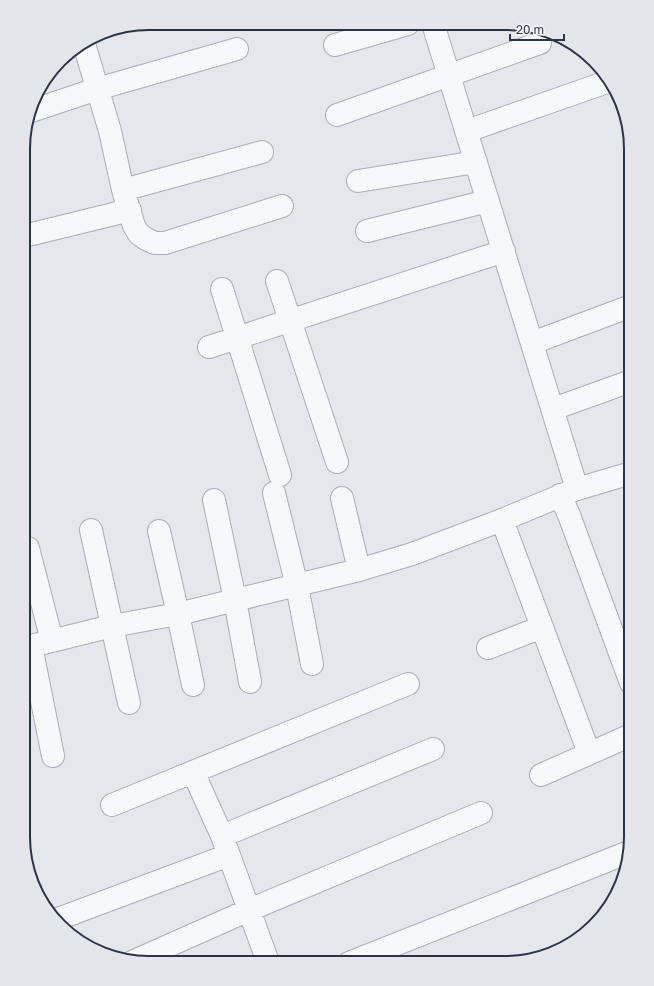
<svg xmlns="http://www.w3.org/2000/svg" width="654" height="986" font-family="'Golos Text',sans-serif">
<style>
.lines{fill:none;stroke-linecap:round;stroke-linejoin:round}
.minor-casing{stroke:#a9aeb7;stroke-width:24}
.minor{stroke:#f7f8fa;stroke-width:22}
.rim{fill:none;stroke:#2b3445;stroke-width:2}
</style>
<rect width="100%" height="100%" fill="#e4e7ec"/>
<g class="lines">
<defs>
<path id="minor" d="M433,24L577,489
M84,44L110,131L123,190L134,226L139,234L146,239L155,243H165L282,206
M335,45L408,24
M31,111L97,89L237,49
M337,115L540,43
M467,131L607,82
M358,181L476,162
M123,190L262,152
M367,231L488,201
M24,236L130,210
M277,281L337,462
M222,289L280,475
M532,343L631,306
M209,347L504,251
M553,409L631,381
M274,493L297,586L312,664
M560,495L569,515L631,683
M342,498L359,570
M214,500L235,600L250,682
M502,520L589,753
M91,530L129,703
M159,531L178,614L193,685
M28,548L52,641
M31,646L53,756
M23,648L112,626L178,614L359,570L412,554L502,520L577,489L631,473
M488,648L542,627
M193,772L222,836L268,962
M541,775L631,735
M112,805L408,684
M222,836L433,749
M58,919L229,855
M132,962L249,910L481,813
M349,963L629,852"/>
</defs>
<use href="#minor" class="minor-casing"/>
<use href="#minor" class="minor"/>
</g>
<path d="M0 0H654V986H0ZM149 30H505A119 119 0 0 1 624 149V837A119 119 0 0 1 505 956H149A119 119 0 0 1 30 837V149A119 119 0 0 1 149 30Z" fill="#e4e6eb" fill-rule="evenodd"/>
<path class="rim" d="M149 30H505A119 119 0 0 1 624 149V837A119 119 0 0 1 505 956H149A119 119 0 0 1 30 837V149A119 119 0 0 1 149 30Z"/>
<path d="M510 34v6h54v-6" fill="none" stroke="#2b3445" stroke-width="2"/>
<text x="516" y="34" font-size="12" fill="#2b3445" stroke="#f4f6f9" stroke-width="3" paint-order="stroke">20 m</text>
</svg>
